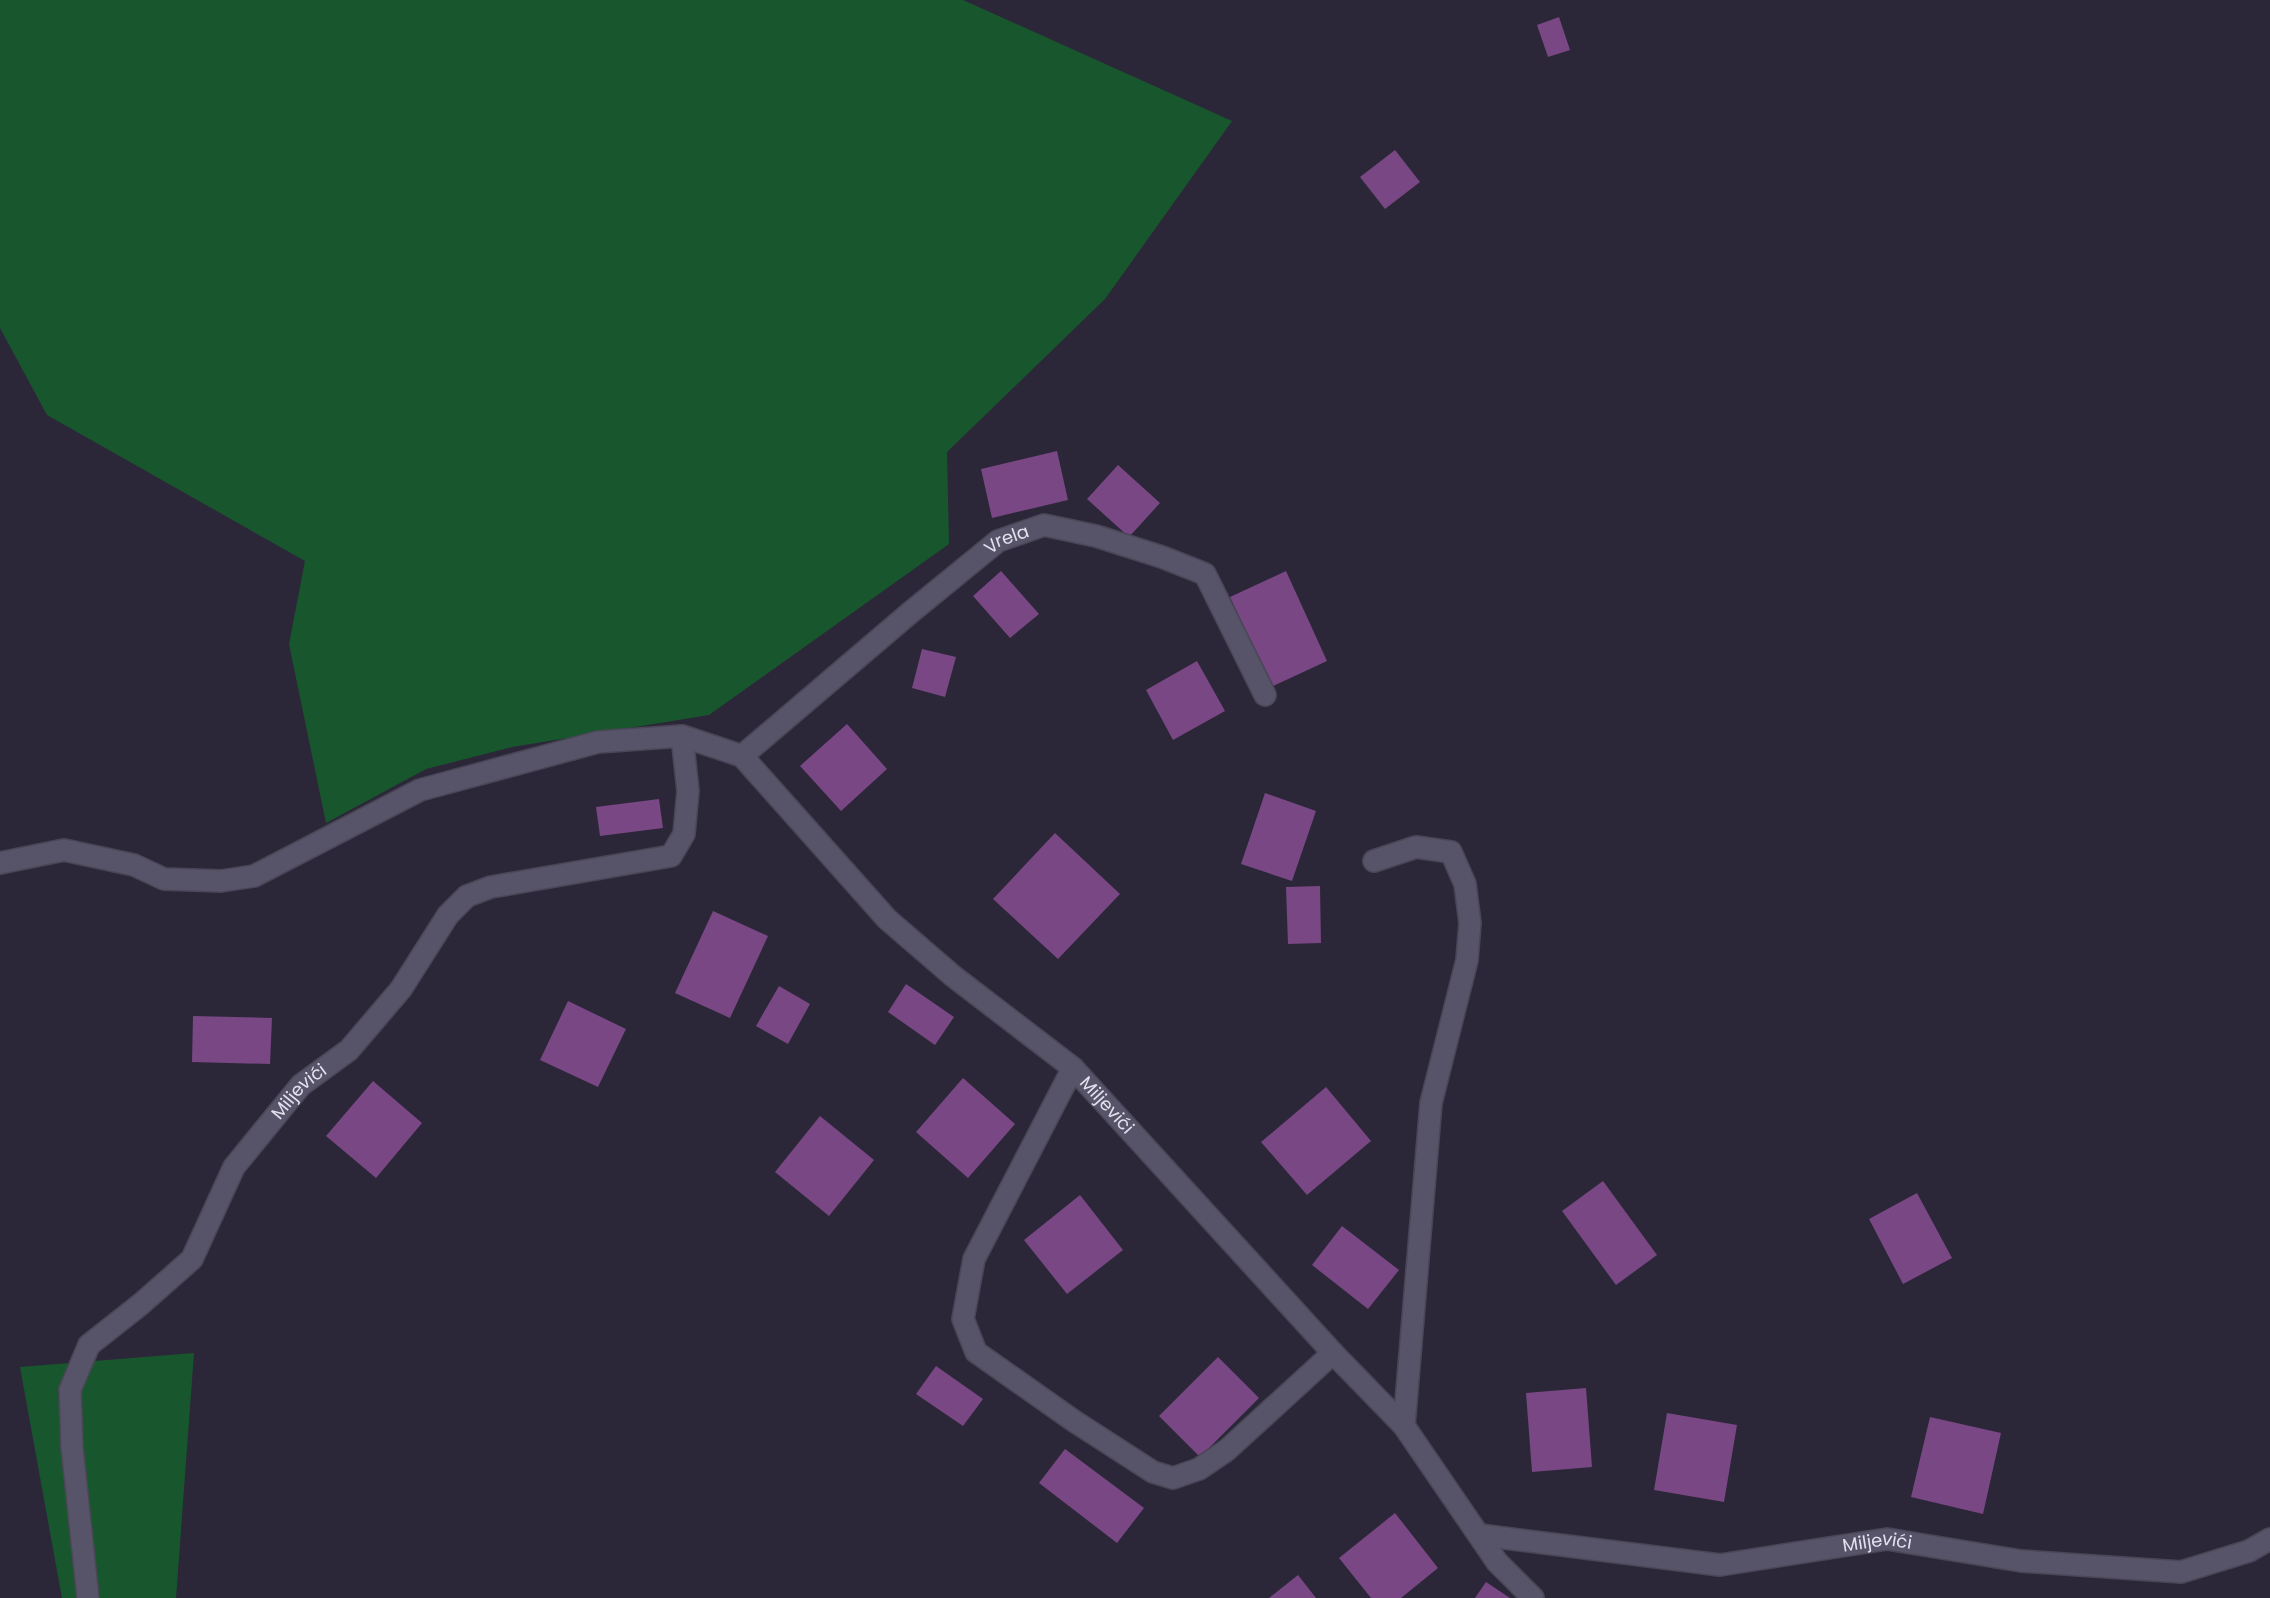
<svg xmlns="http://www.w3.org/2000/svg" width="2270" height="1598" font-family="Poppins,sans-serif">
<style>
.green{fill:#18572d}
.building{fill:#794783}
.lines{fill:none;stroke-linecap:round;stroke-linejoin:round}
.service-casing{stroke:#494656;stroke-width:24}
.minor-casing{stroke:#494656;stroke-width:24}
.service{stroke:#575368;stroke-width:21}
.minor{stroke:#575368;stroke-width:21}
.labels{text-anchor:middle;stroke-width:6;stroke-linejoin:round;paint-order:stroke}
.street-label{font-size:18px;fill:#e3e1ee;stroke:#131119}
</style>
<rect width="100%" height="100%" fill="#2b2739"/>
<path class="green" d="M0,0H963L1232,121L1105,299L947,452L949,544L709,715L512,747L426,769L326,823L289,644L305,561L47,415L0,328Z
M194,1353L176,1598H62L20,1367Z"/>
<path class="building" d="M1559,17L1570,50L1548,57L1537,25Z
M1395,150L1420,182L1385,209L1360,177Z
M1057,451L1068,500L992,518L981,469Z
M1118,465L1160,503L1129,537L1087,499Z
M1001,571L1039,614L1010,638L973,596Z
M1286,571L1327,661L1271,687L1230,597Z
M922,649L956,657L945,697L912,688Z
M1197,661L1225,711L1173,740L1146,690Z
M847,724L887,769L841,811L800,766Z
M1265,793L1316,811L1292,881L1241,864Z
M659,799L663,828L600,836L596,807Z
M1055,833L1120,894L1058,959L993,899Z
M1320,886L1321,943L1288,944L1286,887Z
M713,911L768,936L730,1018L675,993Z
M906,984L954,1017L935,1045L888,1012Z
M779,986L810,1004L788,1044L756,1026Z
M568,1001L626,1029L598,1087L540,1060Z
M193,1016L272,1018L270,1064L192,1062Z
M963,1078L1015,1124L968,1178L916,1132Z
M373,1081L422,1123L376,1178L326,1136Z
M1326,1087L1371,1141L1307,1195L1261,1142Z
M820,1116L874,1160L829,1216L775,1172Z
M1603,1181L1657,1255L1616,1285L1562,1211Z
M1917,1193L1952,1258L1903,1284L1869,1219Z
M1080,1195L1123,1250L1067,1294L1024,1240Z
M1342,1226L1399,1270L1368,1309L1312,1265Z
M1218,1357L1259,1398L1200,1457L1159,1416Z
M936,1366L983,1399L963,1426L916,1394Z
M1586,1388L1592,1467L1532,1472L1526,1393Z
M1667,1413L1737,1425L1724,1502L1654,1490Z
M1930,1417L2001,1433L1983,1514L1911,1497Z
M1065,1449L1144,1508L1117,1543L1039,1483Z
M1395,1513L1438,1568L1401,1598H1371L1339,1558Z
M1298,1575L1316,1598H1269Z
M1486,1582L1510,1598H1475Z"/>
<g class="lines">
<defs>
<path id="service" d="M1374,861L1416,847L1451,852L1465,884L1470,923L1467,960L1431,1103L1404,1426
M1073,1068L974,1259L963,1319L976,1352L1074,1421L1153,1472L1173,1478L1199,1469L1227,1450L1333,1353"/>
<g id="minor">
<path id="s1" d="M742,756L911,612L998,541L1044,525L1096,536L1162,557L1205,574L1265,695"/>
<path id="s2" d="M0,863L64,850L134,865L164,879L221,881L254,876L420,790L598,742L682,736L742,756L887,919L953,976L1073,1068L1333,1353L1404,1426L1497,1562L1533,1598"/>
<path id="s3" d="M1480,1535L1720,1565L1887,1539L2021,1561L2181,1572L2249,1551L2270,1539"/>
<path id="s4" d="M88,1598L72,1447L70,1390L89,1345L141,1304L192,1259L234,1167L301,1085L349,1050L401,989L448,915L467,896L491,887L671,856L684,834L688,791L682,736"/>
</g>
</defs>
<use href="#service" class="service-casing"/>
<use href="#minor" class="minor-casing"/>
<use href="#service" class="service"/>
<use href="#minor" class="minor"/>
</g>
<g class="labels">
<g class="street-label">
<text dy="6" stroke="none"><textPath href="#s1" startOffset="343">Vrela</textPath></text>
<text dy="6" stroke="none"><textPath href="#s4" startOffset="593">Miljevići</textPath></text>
<text dy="6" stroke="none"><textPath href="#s2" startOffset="1286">Miljevići</textPath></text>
<text dy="6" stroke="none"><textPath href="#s3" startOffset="401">Miljevići</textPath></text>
</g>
</g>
</svg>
